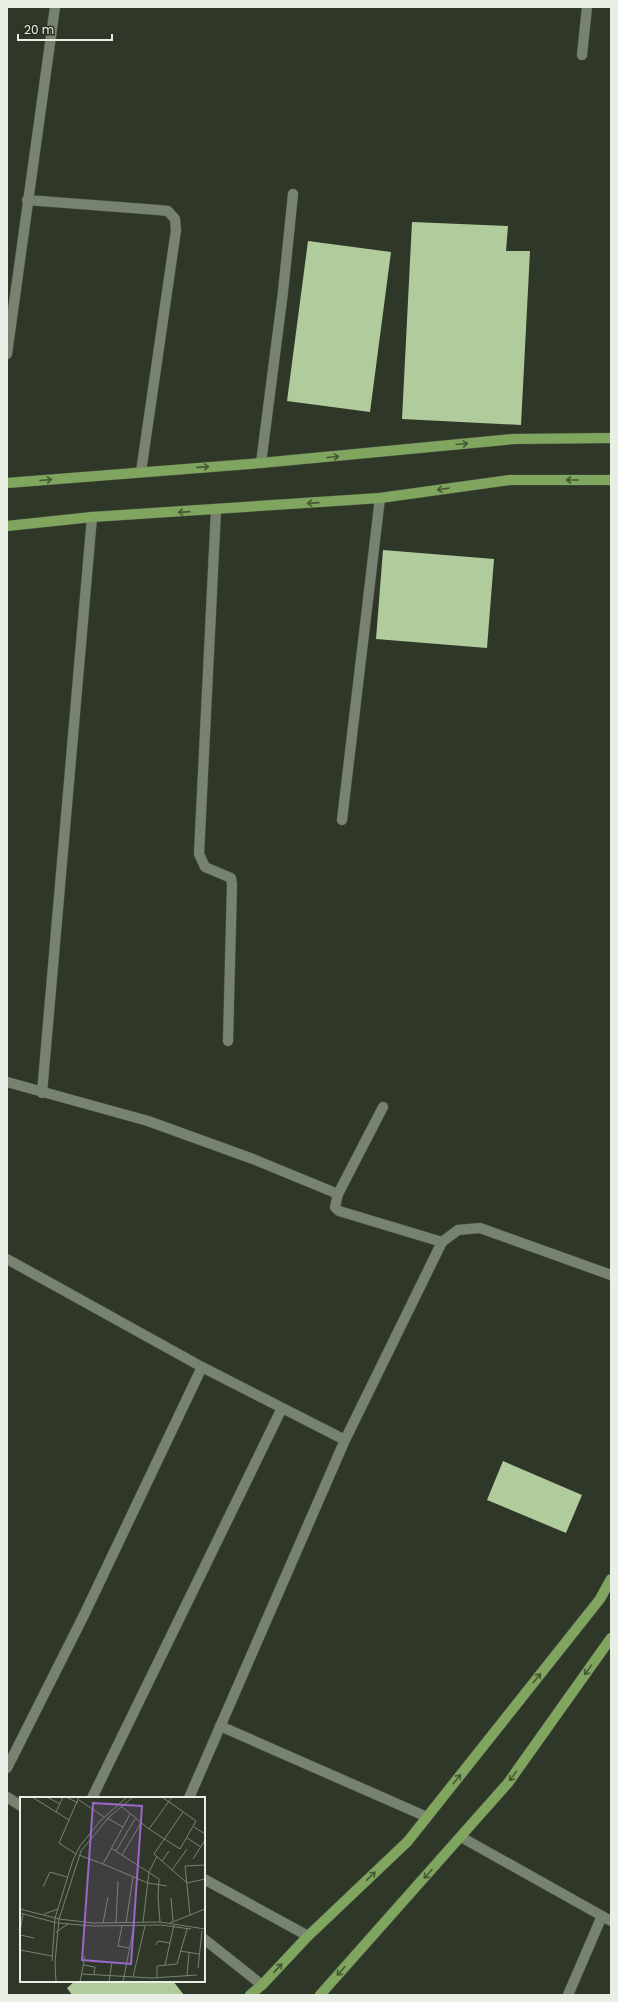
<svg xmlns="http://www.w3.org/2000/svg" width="618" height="2002" font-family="Poppins,sans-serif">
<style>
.building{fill:#b1cc9c}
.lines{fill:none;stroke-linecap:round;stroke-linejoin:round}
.lane-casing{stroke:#4e5647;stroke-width:11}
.street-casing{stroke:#4e5647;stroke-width:11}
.primary-casing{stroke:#4e5647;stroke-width:11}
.lane{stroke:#788270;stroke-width:10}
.street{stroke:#788270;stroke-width:10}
.primary{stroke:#80a55f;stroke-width:10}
.oneway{stroke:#455835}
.inset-road{fill:none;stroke:#798173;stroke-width:1}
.view{fill:#9c66ca;fill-opacity:0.15;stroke:#9c66ca;stroke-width:2}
.inset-edge{fill:none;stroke:#e9efe4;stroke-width:2}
</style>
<rect width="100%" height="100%" fill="#2f3828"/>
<path class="building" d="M412,222L508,226L506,251H530L521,425L402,419Z
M308,241L391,252L370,412L287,401Z
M383,550L494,559L487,648L376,639Z
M503,1461L582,1495L566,1533L487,1500Z
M75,1981H173L184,1995H72L67,1988Z"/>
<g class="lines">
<defs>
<path id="lane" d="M261,463L283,292L293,194
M204,1879L308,1936
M568,1995L602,1916"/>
<path id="street" d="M582,55L587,7
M27,200L158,210L168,211L175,219L176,230L141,472
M7,354L55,7
M216,510L199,854L205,867L231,878L232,884L228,1041
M342,820L380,498
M7,1082L148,1121L253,1159L338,1194L335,1207L339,1211L442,1242
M42,1093L92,517
M338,1194L383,1107
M7,1259L202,1367L345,1440
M220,1726L427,1817
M7,1768L84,1615L202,1367
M7,1797L21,1806
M92,1798L282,1408
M189,1798L345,1440L442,1242L458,1230L480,1228L611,1275
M461,1837L611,1921
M204,1939L262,1985"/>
<path id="primary" d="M7,483L261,463L514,439L611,438
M7,526L92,517L380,498L510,480H611
M250,1995L262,1985L308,1936L408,1841L600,1599L611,1579
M320,1995L508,1783L611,1638"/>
</defs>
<use href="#lane" class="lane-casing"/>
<use href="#street" class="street-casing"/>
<use href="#primary" class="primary-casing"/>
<use href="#lane" class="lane"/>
<use href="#street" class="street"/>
<use href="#primary" class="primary"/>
</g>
<defs><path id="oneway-shaft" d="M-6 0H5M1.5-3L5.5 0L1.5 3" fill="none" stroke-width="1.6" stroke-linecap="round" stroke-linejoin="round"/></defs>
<g class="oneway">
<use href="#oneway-shaft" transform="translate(462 444) rotate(-5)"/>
<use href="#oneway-shaft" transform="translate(333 457) rotate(-5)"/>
<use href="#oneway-shaft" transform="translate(203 467) rotate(-4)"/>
<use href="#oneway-shaft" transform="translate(46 480) rotate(-5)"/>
<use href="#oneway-shaft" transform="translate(572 480) rotate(-180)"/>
<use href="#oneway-shaft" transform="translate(443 489) rotate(172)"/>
<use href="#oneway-shaft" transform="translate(313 503) rotate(176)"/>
<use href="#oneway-shaft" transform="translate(184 512) rotate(176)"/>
<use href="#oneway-shaft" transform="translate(588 1670) rotate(125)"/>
<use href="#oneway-shaft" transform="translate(537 1678) rotate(-52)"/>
<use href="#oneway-shaft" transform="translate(513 1776) rotate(125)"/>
<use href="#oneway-shaft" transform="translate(457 1779) rotate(-52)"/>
<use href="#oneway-shaft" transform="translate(428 1874) rotate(132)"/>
<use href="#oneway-shaft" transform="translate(371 1876) rotate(-44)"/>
<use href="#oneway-shaft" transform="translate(278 1968) rotate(-47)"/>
<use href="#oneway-shaft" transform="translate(341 1971) rotate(132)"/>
</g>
<g transform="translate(20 1797)">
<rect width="185" height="185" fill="#2f3828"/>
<path class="inset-road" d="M12,0L49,23M27,0L40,7M46,0L58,6M113,0L89,20L61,54L39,122L73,126L140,125L185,132M59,3L84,20M101,9L129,32L160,52L176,24L142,0M36,15L43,0M163,15L134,57L167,86L185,82M87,21L103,30M174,30L185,37M129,32L152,0M167,41L181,50M91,51L139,82L138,100L140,125M96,54L115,22M56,57L39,46L59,0M59,58L83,67L110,17M102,58L121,26M173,62L185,43M142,64L149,54M83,67L128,86L147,89M152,73L167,52M23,90L30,75L47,80M151,101L153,124M0,112L39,122L35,165L36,185M0,116L37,126M24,117L38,112M170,118L165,69L185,68M35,121L53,63L60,49L80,24L107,0M96,125L98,84M123,125L129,75L137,59M38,126L73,129L141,128L171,132M83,126L88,100M106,126L113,80M150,126L185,112M102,129L98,149L110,151M0,135L3,117M36,135L48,127M0,138L14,141M136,148L138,144L150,146M0,153L32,159M160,154L179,157M32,164L35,121M64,168L75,170L74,177M145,168L154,128M178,171L182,134M62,177L132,181L177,178M167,179L169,156M113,180L125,129M137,180V169L157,167L167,132M60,185L65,159M89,185L92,165M103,185L114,129"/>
<path class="view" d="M73,6L122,9L111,167L62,163Z"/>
<rect width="185" height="185" class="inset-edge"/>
</g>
<rect width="618" height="2002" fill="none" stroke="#e9efe4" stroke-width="16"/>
<path d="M18 34v6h94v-6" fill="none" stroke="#e9efe4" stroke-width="2"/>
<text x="24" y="34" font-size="12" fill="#e9efe4" stroke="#252e1e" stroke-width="3" paint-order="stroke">20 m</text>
</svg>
